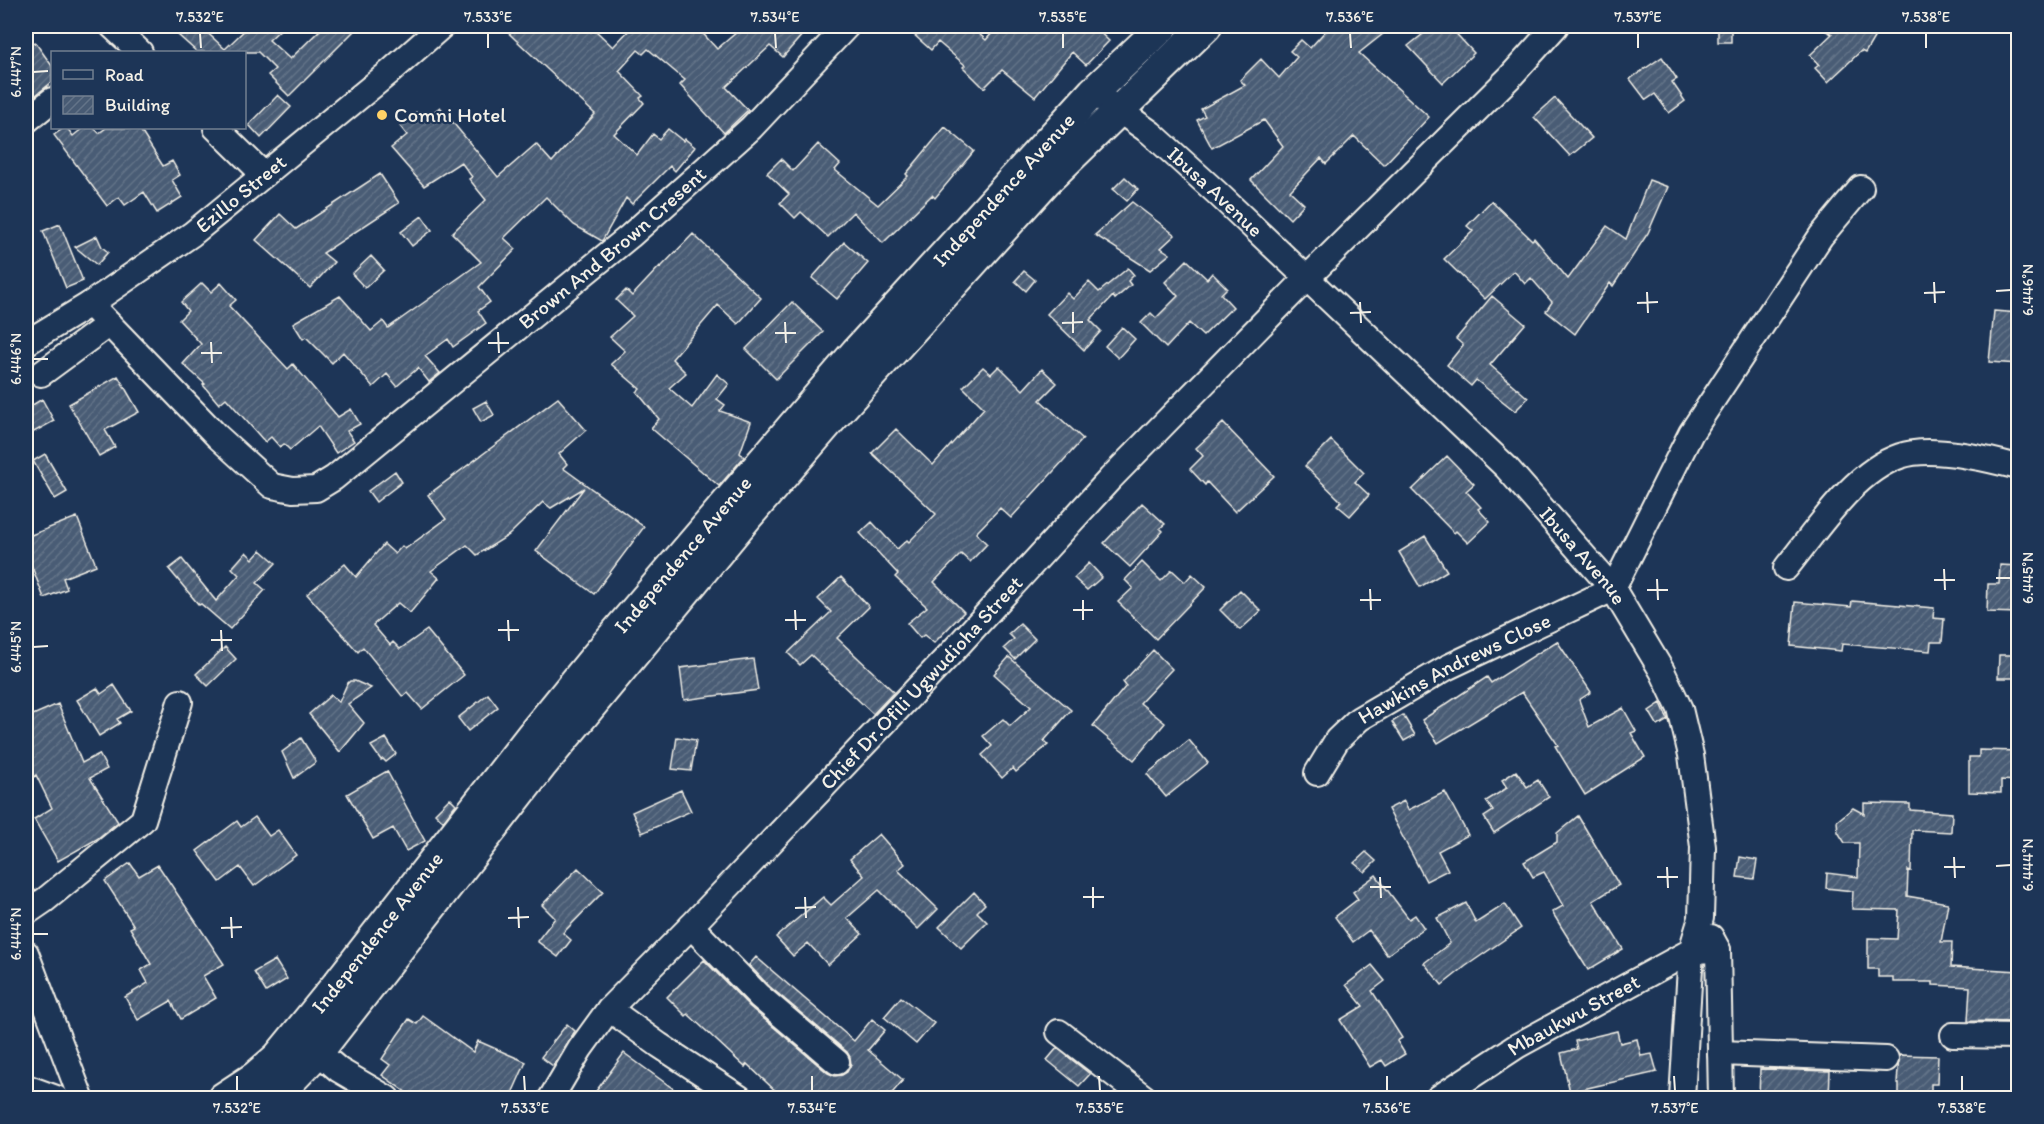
<svg xmlns="http://www.w3.org/2000/svg" width="2044" height="1124" font-family="Itim,sans-serif">
<style>
.building{fill:url(#building-hatch);stroke:#f4f1e8;stroke-width:1.5}
.lines{fill:none;stroke-linecap:round;stroke-linejoin:round}
.minor-casing{stroke:#f4f1e8;stroke-width:28}
.major-casing{stroke:#f4f1e8;stroke-width:34}
.minor{stroke:#1d3557;stroke-width:24}
.major{stroke:#1d3557;stroke-width:30}
.ticks{fill:none;stroke:#f4f1e8;stroke-width:2}
.poi-dot{fill:#ffd166;stroke:#1d3557;stroke-width:2}
.labels{text-anchor:middle;stroke-width:4.5;stroke-linejoin:round;paint-order:stroke}
.poi-label{font-size:21px;fill:#f4f1e8;stroke:#1d3557;text-anchor:start}
.street-label{font-size:21px;fill:#f4f1e8;stroke:#1d3557}
.neatline{fill:none;stroke:#f4f1e8;stroke-width:2}
.ticks-label{font-size:15px;text-anchor:middle;fill:#f4f1e8}
</style>
<defs>
<pattern id="building-hatch" width="6" height="6" patternUnits="userSpaceOnUse" patternTransform="scale(1.5)"><rect width="6" height="6" fill="#485b74"/><path d="M-1 1l2-2M0 6l6-6M5 7l2-2" fill="none" stroke="#637388"/></pattern>
</defs>
<rect width="100%" height="100%" fill="#1d3557"/>
<filter id="ink" filterUnits="userSpaceOnUse"><feTurbulence type="fractalNoise" baseFrequency=".0167" numOctaves="2"/><feDisplacementMap in="SourceGraphic" scale="12" xChannelSelector="R" yChannelSelector="G"/><feConvolveMatrix kernelMatrix="1 2 1 2 8 2 1 2 1" color-interpolation-filters="sRGB"/></filter>
<g filter="url(#ink)">
<path class="building" d="M168,26H200L225,49L249,26H284L269,40L290,59L324,26H359L289,96L268,75L275,69L258,52H197Z
M501,26H584L591,32L594,29L613,47L633,26H696L717,49L744,26H810L783,57L770,46L726,87L748,110L724,133L680,85L685,80L648,49L643,54L638,50L619,71L643,96L640,98L644,103L614,134L637,155L653,134L659,139L668,129L683,141L685,139L695,147L675,171L670,166L632,204L626,198L602,241L574,225L546,197L504,238L516,249L479,287L490,302L478,311L486,323L453,347L448,339L425,356L440,373L429,382L418,368L397,386L387,374L373,387L343,352L332,363L306,337L303,339L293,323L340,296L371,331L383,321L388,328L481,262L452,233L486,200L469,179L472,177L461,162L424,186L391,148L407,135L400,126L416,112L423,120L440,107L498,177L536,144L552,162L595,114Z
M919,26H970L986,40L998,26H1093L1109,41L1086,65L1072,52L1035,97L1002,70L984,88L963,67L965,65L938,42L931,50L912,33Z
M1330,26H1393L1359,53L1429,117L1384,165L1354,136L1326,164L1321,158L1290,191L1304,204L1290,219L1251,180L1283,146L1264,120L1212,148L1197,120L1205,116L1201,109L1245,85L1240,80L1261,59L1279,78L1297,57L1290,51L1301,40L1310,48Z
M1433,26H1449L1474,53L1443,83L1408,46Z
M1718,26H1731V42H1718Z
M1817,26H1881L1865,53L1861,51L1828,82L1815,68L1819,65L1810,55L1832,34Z
M35,42L52,66V82L26,103V49Z
M1662,57L1677,79L1672,82L1685,101L1669,113L1655,94L1646,100L1630,79Z
M278,95L291,107L261,138L249,125Z
M1555,98L1592,138L1570,156L1534,117Z
M945,127L974,151L935,198L932,195L883,243L853,212L828,237L801,212L795,218L780,203L789,194L767,173L781,159L793,171L818,144L840,164L835,170L878,205L908,176L906,174Z
M64,128H67L73,136L83,128H94L99,133L106,128H139L163,166L172,161L180,175L172,180L182,197L157,213L144,192L125,205L119,197L107,206L54,135Z
M380,174L399,203L323,253L334,262L310,288L256,240L280,214L296,229Z
M1125,177L1138,189L1127,201L1113,189Z
M1649,180L1668,187L1648,233L1613,286L1610,283L1575,334L1546,311L1552,302L1531,278L1525,284L1514,271L1485,299L1444,259L1473,231L1467,226L1491,201L1532,240L1534,238L1568,279L1607,226L1626,239Z
M1132,202L1175,235L1161,248L1170,254L1150,270L1095,235Z
M422,216L432,230L412,246L401,232Z
M60,224L83,281L66,288L43,231Z
M693,234L761,298L738,324L718,305L672,359L686,373L669,388L692,408L717,374L729,384L717,399L725,405L720,411L751,422L740,453L744,457L719,486L651,428L659,419L637,392L640,389L611,364L625,351L610,337L633,316L616,300L626,290L632,296L660,266L661,267Z
M97,236L102,247L108,252L97,265L75,247Z
M844,242L868,263L837,299L812,278Z
M371,256L384,270L365,288L352,274Z
M1187,260L1207,279L1212,273L1227,288L1221,294L1233,307L1203,336L1189,323L1166,348L1141,323L1151,313L1156,318L1178,296L1165,282Z
M1128,268L1134,275L1128,281L1131,285L1115,299L1113,296L1090,320L1101,331L1084,350L1047,314L1067,293L1073,299L1089,282L1099,292Z
M1024,271L1035,280L1026,291L1015,281Z
M202,283L211,292L221,283L236,300L229,306L288,369L293,364L338,417L351,409L360,424L347,431L354,441L336,453L318,426L290,450L284,444L280,447L271,437L265,442L226,398L219,404L203,385L205,384L183,364L201,344L179,320L188,311L181,302Z
M1492,296L1525,324L1490,365L1528,398L1515,411L1476,380L1471,386L1447,365L1463,345L1456,339Z
M792,302L823,332L776,379L746,349Z
M1994,311L2019,313V364L1989,362Z
M1122,327L1135,339L1118,358L1105,346Z
M999,366L1023,390L1042,369L1057,383L1040,400L1083,439L1011,518L1000,508L976,533L987,544L970,562L961,554L934,582L964,612L934,643L924,635L920,638L907,623L927,607L895,577L898,574L860,533L872,522L897,549L907,540L909,542L936,514L872,453L896,429L933,465L984,408L963,387L983,367L991,374Z
M118,376L139,412L105,430L115,447L99,456L69,404Z
M558,398L586,430L559,454L567,464L563,468L644,527L594,594L536,551L584,488L551,508L543,502L509,535L477,555L467,545L431,571L439,578L410,613L398,603L373,625L390,645L393,642L400,649L427,630L464,675L422,709L408,693L403,697L363,647L358,652L307,594L345,564L356,577L384,544L395,554L402,546L405,549L446,519L428,495Z
M42,399L54,421L32,433L26,421V409Z
M486,401L494,415L481,422L473,408Z
M1223,423L1274,476L1235,512L1207,482L1205,485L1190,469L1203,456L1196,448Z
M1331,440L1364,473L1355,482L1369,495L1350,516L1337,505L1341,501L1305,466Z
M45,454L67,492L55,499L33,461Z
M1447,456L1474,484L1466,491L1481,507L1478,509L1490,522L1468,543L1456,531L1454,533L1412,490Z
M395,471L402,482L376,502L368,491Z
M1142,503L1165,524L1160,528L1163,531L1130,567L1104,543Z
M77,517L96,565L63,578L67,589L44,598L32,567L26,570V537Z
M1425,536L1447,571L1420,587L1399,552Z
M261,550L276,563L257,583L265,590L230,629L201,604L199,605L169,569L182,559L216,601L239,575L232,568L246,552L253,559Z
M1142,562L1161,581L1172,570L1185,582L1192,574L1206,587L1156,639L1118,602L1133,588L1125,580Z
M1089,563L1102,577L1087,590L1074,578Z
M2000,565L2019,566V613L1987,612L1988,584H1999Z
M841,577L869,607L837,638L894,692L873,714L811,655L800,665L788,653L831,612L818,599Z
M1240,590L1261,611L1240,630L1220,610Z
M1852,601L1934,608L1933,618L1944,619L1942,642H1931L1930,651L1842,644L1841,651L1791,646L1795,602L1851,607Z
M1020,624L1035,639L1015,659L1004,648L1014,639L1009,634Z
M1557,641L1591,692L1579,700L1589,727L1623,708L1636,731L1631,733L1645,757L1585,795L1555,746L1558,745L1522,692L1438,743L1422,720L1487,677L1491,683Z
M225,647L236,659L208,686L196,674Z
M1153,650L1172,669L1140,703L1165,723L1134,760L1093,726L1126,686L1123,682Z
M1999,655H2019V678H1998Z
M1009,657L1071,710L1044,741L1048,745L1016,772L1013,768L1002,778L982,755L992,746L983,736L1003,719L1010,726L1031,707L994,674Z
M753,659L758,690L684,700L680,668Z
M350,681H355L371,688L348,704L364,723L340,752L309,714L331,695L339,702L347,684Z
M114,685L131,711L117,719L120,723L99,736L77,700L97,688L101,694Z
M488,694L498,707L468,731L458,718Z
M1661,703L1668,720L1658,726L1649,711Z
M58,704L82,763L99,754L107,769L90,778L118,822L97,839L58,861L34,819L52,808L36,775L26,784V718Z
M1403,715L1415,735L1404,741L1392,722Z
M677,737L696,740L691,771L672,769Z
M301,738L316,762L294,778L282,752Z
M386,738L396,754L386,762L383,759L381,760L371,746Z
M1189,740L1208,763L1166,797L1147,774Z
M1979,750L2019,751V781L2001,780V793L1969,792V757H1979Z
M387,771L425,841L406,851L393,828L373,839L347,794Z
M1516,771L1527,787L1538,780L1549,797L1494,833L1484,817L1493,811L1486,801L1507,788L1502,780Z
M681,790L691,811L642,833L632,812Z
M1445,792L1468,835L1438,851L1448,870L1426,881L1388,809L1404,801L1408,810Z
M450,798L456,804L443,821L435,813Z
M1864,803L1910,804V810L1952,813L1951,832L1912,830L1911,871L1908,870L1907,896L1948,903L1941,942H1952L1951,967L2019,971V1022L1968,1021L1970,987L1933,985V982H1893V977H1878V969H1868V938L1897,939L1899,910L1852,909L1853,891L1826,888L1827,873L1858,877L1859,843H1845L1838,832L1837,821L1853,808L1864,814Z
M1578,816L1619,885L1593,901L1623,949L1588,970L1552,912L1563,906L1544,872L1533,877L1524,862L1557,842V833Z
M255,817L269,836L278,830L296,855L254,886L240,867L220,882L197,851L237,821L241,827Z
M879,834L905,864L898,870L938,909L918,929L879,890L847,918L862,934L828,965L808,943L793,956L776,937L823,897L831,905L864,876L850,859Z
M1366,852L1376,861L1365,872L1354,863Z
M1740,857L1757,860L1754,879L1737,877Z
M130,863L139,876L158,865L224,964L203,976L216,998L181,1019L171,1001L138,1020L125,997L148,983L141,970L151,964L130,928L134,926L105,881Z
M578,868L603,892L563,933L571,940L558,957L537,941L555,918L542,905Z
M1376,875L1409,919L1415,915L1424,928L1387,955L1369,930L1353,942L1335,917L1358,899L1353,892Z
M974,892L985,904L977,912L987,922L961,948L939,927Z
M1466,903L1476,923L1505,904L1521,928L1466,966L1442,985L1424,963L1450,943L1437,918Z
M756,957L854,1041L872,1019L885,1030L868,1050L903,1080L888,1098H829L818,1090L812,1098H783L747,1064L745,1067L688,1014L686,1016L667,997L704,960L750,1007L828,1073L835,1076L842,1075L847,1072L851,1064L850,1057L847,1052L769,986L749,965Z
M275,960L287,979L266,992L254,972Z
M1372,965L1385,981L1372,991L1402,1038L1397,1041L1405,1054L1386,1066L1382,1060L1370,1067L1340,1020L1363,1006L1346,985Z
M901,997L934,1023L916,1044L884,1017Z
M423,1016L473,1052L478,1041L526,1062L510,1098H414L382,1075L390,1065L382,1059L397,1036L409,1019L417,1024Z
M567,1024L575,1031L553,1066L541,1057Z
M1617,1031L1620,1043L1637,1039L1641,1056L1652,1054L1657,1072L1570,1092L1561,1053L1577,1049L1575,1041Z
M1057,1048L1090,1074L1079,1086L1047,1060Z
M624,1053L686,1098H591Z
M1899,1055L1938,1056L1937,1084H1931V1098H1899V1084H1897Z
M1760,1069L1830,1071L1829,1098H1759Z"/>
<g class="lines">
<defs>
<g id="minor">
<path d="M112,26L140,52"/>
<path id="s1" d="M1093,92L1151,133L1216,192L1506,467L1613,589L1662,671L1680,709L1691,755L1703,847L1701,918L1691,951L1682,1098"/>
<path d="M26,121L52,100"/>
<path d="M216,128L264,175"/>
<path id="s2" d="M90,304L217,436L272,486L293,490L316,489L334,478L630,236L751,128L847,26"/>
<path id="s3" d="M26,343L90,304L192,234L391,71L442,26"/>
<path d="M41,374L109,324"/>
<path d="M1786,568C1817,530 1853,472 1900,456C1931,445 1988,459 2018,467"/>
<path id="s4" d="M1317,773L1337,740L1359,719L1448,667L1613,589L1691,433L1821,236L1861,188"/>
<path d="M26,913L45,900L143,820L180,702"/>
<path d="M691,926L759,996L837,1062"/>
<path d="M1711,937L1718,950L1721,1098"/>
<path d="M26,953L81,1098"/>
<path d="M609,1009L659,1045L740,1098"/>
<path d="M1059,1032L1145,1098"/>
<path d="M1953,1035L2018,1036"/>
<path d="M318,1052L339,1070L387,1098"/>
<path d="M1720,1053L1886,1059"/>
<path d="M26,1087L56,1098"/>
<path id="s5" d="M551,1098L580,1049L609,1009L691,926L952,652L1110,479L1306,279L1510,77L1556,26"/>
<path id="s6" d="M1438,1098L1517,1046L1691,951L1718,950"/>
</g>
<g id="major">
<path id="s7" d="M223,1098L255,1077L278,1057L340,981L531,736L597,655L856,352L1093,92L1163,26"/>
<path d="M268,1098L291,1080L318,1052L541,766L747,517L828,423L1046,181L1206,26"/>
</g>
</defs>
<use href="#minor" class="minor-casing"/>
<use href="#major" class="major-casing"/>
<use href="#minor" class="minor"/>
<use href="#major" class="major"/>
</g>
</g>
<path class="ticks" d="M200,33L201,48M488,33V48M775,33L776,48M1063,33V48M1350,33L1351,48M1638,33V48M1926,33V48M33,72L48,71M1934,282L1935,303M1996,291L2011,290M1647,292L1648,313M1924,293L1945,292M1360,302L1361,323M1637,303L1658,302M1073,312V333M1350,313L1371,312M785,322L786,343M1062,323L1083,322M498,332L499,353M775,333H796M211,342L212,363M488,343H509M201,353H222M33,359H48M1944,569L1945,590M1996,578H2011M1657,579L1658,600M1934,580H1955M1370,589L1371,610M1647,590H1668M1083,600V620M1360,600H1381M795,610L796,630M1073,610H1093M508,620L509,641M785,620H806M221,630L222,651M498,630H519M211,640H232M33,647L48,646M1954,857L1955,878M1996,866L2011,865M1667,867L1668,888M1944,867H1965M1380,877L1381,898M1657,877H1678M1093,887V908M1370,887H1391M805,897L806,918M1083,897H1104M518,907L519,928M795,908L816,907M231,917L232,938M508,918L529,917M221,928L242,927M33,934H48M237,1076V1091M524,1076L525,1091M812,1076V1091M1099,1076L1100,1091M1387,1076V1091M1674,1076L1675,1091M1962,1076V1091"/>
<circle class="poi-dot" cx="382" cy="115" r="6"/>
<g class="labels">
<g class="poi-label">
<text x="394" y="122">Comni Hotel</text>
</g>
<g class="street-label">
<text dy="7" stroke="none"><textPath href="#s7" startOffset="1200">Independence Avenue</textPath></text>
<text dy="7" stroke="none"><textPath href="#s1" startOffset="158">Ibusa Avenue</textPath></text>
<text dy="7" stroke="none"><textPath href="#s3" startOffset="262">Ezillo Street</textPath></text>
<text dy="7" stroke="none"><textPath href="#s2" startOffset="684">Brown And Brown Cresent</textPath></text>
<text dy="7" stroke="none"><textPath href="#s7" startOffset="714">Independence Avenue</textPath></text>
<text dy="7" stroke="none"><textPath href="#s1" startOffset="676">Ibusa Avenue</textPath></text>
<text dy="7" stroke="none"><textPath href="#s4" startOffset="177">Hawkins Andrews Close</textPath></text>
<text dy="7" stroke="none"><textPath href="#s5" startOffset="558">Chief Dr.Ofili Ugwudioha Street</textPath></text>
<text dy="7" stroke="none"><textPath href="#s7" startOffset="228">Independence Avenue</textPath></text>
<text dy="7" stroke="none"><textPath href="#s6" startOffset="159">Mbaukwu Street</textPath></text>
</g>
</g>
<rect width="2044" height="1124" fill="none" stroke="#1d3557" stroke-width="66"/>
<rect x="51" y="51" width="195" height="78" fill="#1d3557" stroke="#738091" stroke-width="1.5"/>
<rect x="63" y="70" width="30" height="9" fill="#1d3557" stroke="#738091" stroke-width="1.5"/>
<text x="105" y="81" font-size="18" fill="#f4f1e8">Road</text>
<rect x="63" y="96" width="30" height="18" fill="url(#building-hatch)" stroke="#738091" stroke-width="1.5"/>
<text x="105" y="111" font-size="18" fill="#f4f1e8">Building</text>
<rect x="33" y="33" width="1978" height="1058" class="neatline"/>
<g class="ticks-label">
<text x="200" y="22">7.532°E</text>
<text x="488" y="22">7.533°E</text>
<text x="775" y="22">7.534°E</text>
<text x="1063" y="22">7.535°E</text>
<text x="1350" y="22">7.536°E</text>
<text x="1638" y="22">7.537°E</text>
<text x="1926" y="22">7.538°E</text>
<text transform="translate(16 72) rotate(-90)" y="5">6.447°N</text>
<text transform="translate(2028 290) rotate(-90)" y="5">6.446°N</text>
<text transform="translate(16 359) rotate(-90)" y="5">6.446°N</text>
<text transform="translate(2028 578) rotate(-90)" y="5">6.445°N</text>
<text transform="translate(16 647) rotate(-90)" y="5">6.445°N</text>
<text transform="translate(2028 865) rotate(-90)" y="5">6.444°N</text>
<text transform="translate(16 934) rotate(-90)" y="5">6.444°N</text>
<text x="237" y="1113">7.532°E</text>
<text x="525" y="1113">7.533°E</text>
<text x="812" y="1113">7.534°E</text>
<text x="1100" y="1113">7.535°E</text>
<text x="1387" y="1113">7.536°E</text>
<text x="1675" y="1113">7.537°E</text>
<text x="1962" y="1113">7.538°E</text>
</g>
</svg>
